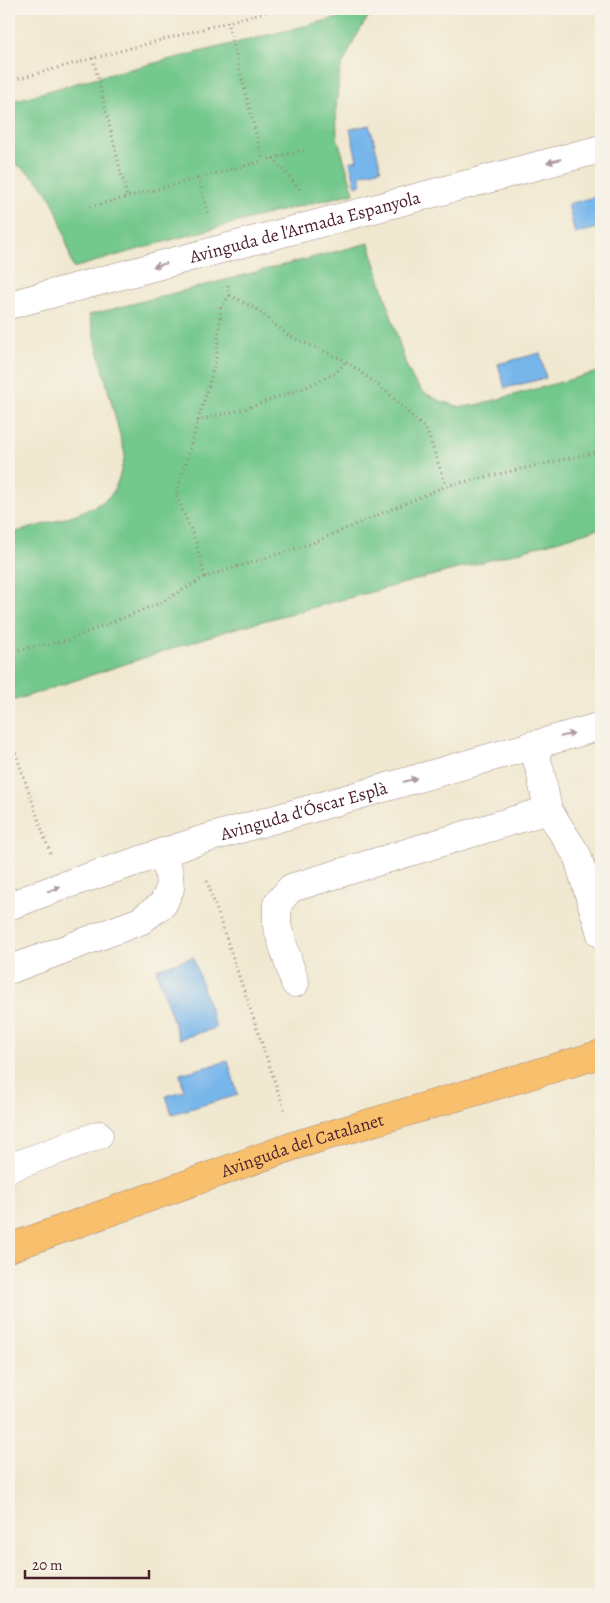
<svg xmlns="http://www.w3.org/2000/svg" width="610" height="1603" font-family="Alegreya,serif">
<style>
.green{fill:#73c88c;stroke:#5e745c}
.water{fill:#77b6eb;stroke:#606a8b}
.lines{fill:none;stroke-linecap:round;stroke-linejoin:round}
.minor-casing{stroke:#9d847e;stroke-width:29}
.major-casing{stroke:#9d847e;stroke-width:29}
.path{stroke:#9d847e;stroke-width:3;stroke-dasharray:1 4;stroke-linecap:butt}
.minor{stroke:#fff;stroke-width:28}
.major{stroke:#f8bf6c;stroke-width:28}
.oneway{fill:#ae9aa0}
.labels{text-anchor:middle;stroke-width:4;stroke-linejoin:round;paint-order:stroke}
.street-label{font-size:18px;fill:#4a1f2b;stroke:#f7f3e8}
</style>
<rect width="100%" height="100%" fill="#f7f3e8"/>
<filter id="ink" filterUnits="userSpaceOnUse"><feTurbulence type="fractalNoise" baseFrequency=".02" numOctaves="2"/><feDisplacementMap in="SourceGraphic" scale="10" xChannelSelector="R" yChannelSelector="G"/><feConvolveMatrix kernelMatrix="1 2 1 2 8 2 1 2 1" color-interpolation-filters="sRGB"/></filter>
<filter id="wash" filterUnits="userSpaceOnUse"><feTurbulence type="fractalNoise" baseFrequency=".0096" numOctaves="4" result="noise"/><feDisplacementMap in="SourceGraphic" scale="20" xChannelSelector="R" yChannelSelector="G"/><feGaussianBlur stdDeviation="1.12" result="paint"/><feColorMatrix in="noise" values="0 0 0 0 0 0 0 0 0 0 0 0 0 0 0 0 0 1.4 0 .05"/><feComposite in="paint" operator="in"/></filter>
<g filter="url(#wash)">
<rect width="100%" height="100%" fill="#f0e8d0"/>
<path class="green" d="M373,9H379L368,17L354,40L340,70L338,87L336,108L337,136L354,193C259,215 166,241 73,268C66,242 61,214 47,192C38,178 22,168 9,159V102L98,77Z
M369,243L406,365L414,381L423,392L440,401L461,407L477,405L601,371V528L483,562L229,630L9,702V534C32,527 101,512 113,492C119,481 122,467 125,455L89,315Z"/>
<path class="water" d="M370,125L381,169L360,175L362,184L356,186L350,162L357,160L350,129Z
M601,195V227L575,234L568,204Z
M540,353L546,378L505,388L498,364Z
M193,957L216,1028L179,1039L156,969Z
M228,1061L238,1095L172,1114L166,1096L184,1091L180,1074Z"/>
</g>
<g filter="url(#ink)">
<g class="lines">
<defs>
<g id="minor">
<path id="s1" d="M9,305L601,149"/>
<path d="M532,745L540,770L548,810L577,855L601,934"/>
<path id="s2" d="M9,906L62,886L198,841L601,726"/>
<path d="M9,970L140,921L163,904L170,889L169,874L163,852"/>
<path d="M295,983L277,926V904L291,888L548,810"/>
<path d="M9,1168L99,1135"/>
</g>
<g id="major">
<path id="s3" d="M9,1248L296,1145L601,1054"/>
</g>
</defs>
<use href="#minor" class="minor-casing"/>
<use href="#major" class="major-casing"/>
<path class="path" d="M227,21L263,161
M93,58L127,197
M9,81L276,9
M273,158L302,192
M198,178L209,216
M90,207L304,150
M230,295L256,309L289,336L346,361L386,391L427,431L446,486
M197,421L248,408L306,387L336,373L346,361
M205,577L196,542L176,495L216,360L221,308L230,295L228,285
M9,652L68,640L160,603L205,577L310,544L446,486L601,451
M9,734L50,853
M207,881L285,1112"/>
<use href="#minor" class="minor"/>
<use href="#major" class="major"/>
</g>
<defs><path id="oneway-solid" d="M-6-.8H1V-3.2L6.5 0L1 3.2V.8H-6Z" transform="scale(1.25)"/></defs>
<g class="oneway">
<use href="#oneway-solid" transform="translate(554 161) rotate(165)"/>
<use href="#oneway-solid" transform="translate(160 265) rotate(165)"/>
<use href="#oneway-solid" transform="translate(567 735) rotate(-15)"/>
<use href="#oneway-solid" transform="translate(410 780) rotate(-16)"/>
<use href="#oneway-solid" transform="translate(54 889) rotate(-20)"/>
</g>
</g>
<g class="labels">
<g class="street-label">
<text dy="6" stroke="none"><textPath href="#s1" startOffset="306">Avinguda de l'Armada Espanyola</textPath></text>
<text dy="6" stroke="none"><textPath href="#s2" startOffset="310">Avinguda d'Óscar Esplà</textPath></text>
<text dy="6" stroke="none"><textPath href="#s3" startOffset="311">Avinguda del Catalanet</textPath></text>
</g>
</g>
<rect width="610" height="1603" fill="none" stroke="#f7f3e8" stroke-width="30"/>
<path d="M25 1570v8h124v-8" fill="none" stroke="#4a1f2b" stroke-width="2.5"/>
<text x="32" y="1570" font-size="15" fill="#4a1f2b" stroke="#f7f3e8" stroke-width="4" paint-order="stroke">20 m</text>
</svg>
